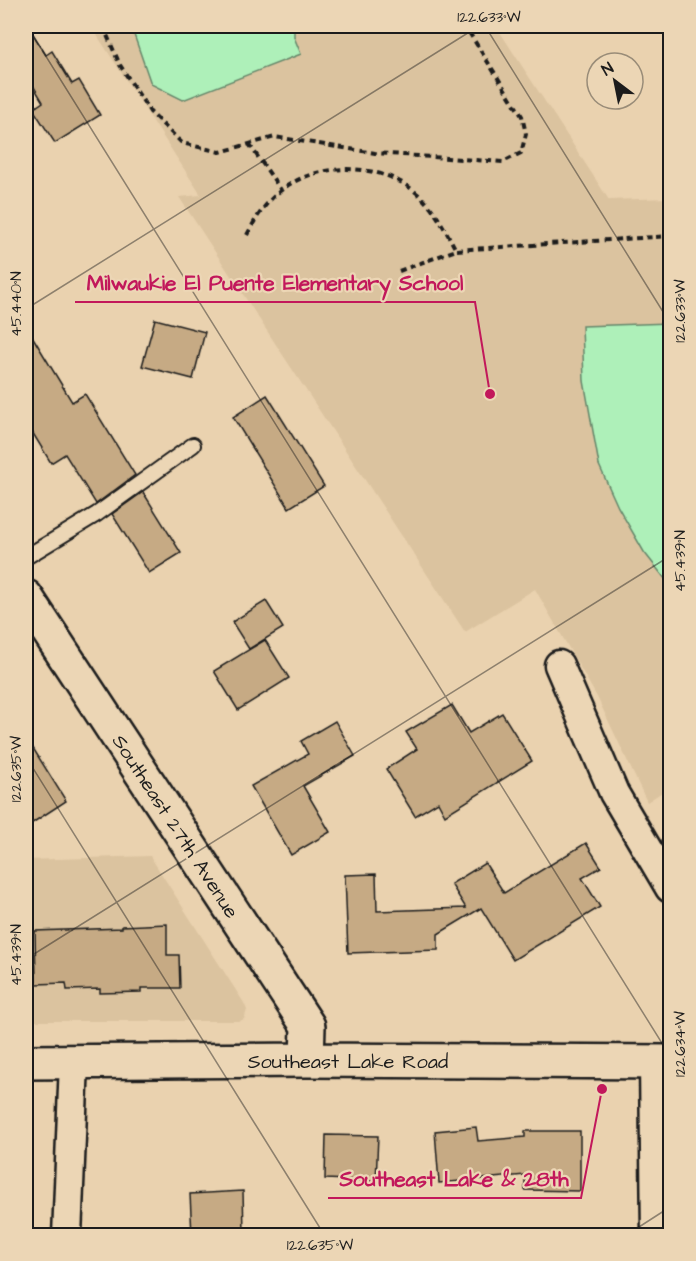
<svg xmlns="http://www.w3.org/2000/svg" width="696" height="1261" font-family="'Architects Daughter',sans-serif">
<style>
.built{fill:#dbc39f}
.green{fill:#aef0b9;stroke:#65866a;stroke-width:1.5}
.building{fill:#c6aa84;stroke:#1c1c1c;stroke-width:1.5}
.lines{fill:none;stroke-linecap:round;stroke-linejoin:round}
.lane-casing{stroke:#1c1c1c;stroke-width:18}
.street-casing{stroke:#1c1c1c;stroke-width:33}
.secondary-casing{stroke:#1c1c1c;stroke-width:38}
.path{stroke:#1c1c1c;stroke-width:4;stroke-dasharray:6 4.5;stroke-linecap:butt}
.lane{stroke:#ecd6b5;stroke-width:14}
.street{stroke:#ecd6b5;stroke-width:28}
.secondary{stroke:#ecd6b5;stroke-width:33}
.ticks{fill:none;stroke:#1c1c1c;stroke-width:1.5;stroke-opacity:0.45}
.labels{text-anchor:middle;stroke-width:4.5;stroke-linejoin:round;paint-order:stroke}
.street-label{font-size:20px;fill:#1c1c1c;stroke:#ecd6b5}
.leader{fill:none;stroke:#c2185b;stroke-width:2}
.callout-dot{fill:#c2185b;stroke:#ecd6b5;stroke-width:2}
.callout-label{font-size:21px;text-anchor:middle;font-weight:bold;fill:#c2185b;stroke:#ecd6b5;stroke-width:4.5;stroke-linejoin:round;paint-order:stroke}
.neatline{fill:none;stroke:#1c1c1c;stroke-width:2}
.ticks-label{font-size:15px;text-anchor:middle;fill:#1c1c1c}
</style>
<rect width="100%" height="100%" fill="#ead2af"/>
<filter id="ink" filterUnits="userSpaceOnUse"><feTurbulence type="fractalNoise" baseFrequency=".0167" numOctaves="2"/><feDisplacementMap in="SourceGraphic" scale="12" xChannelSelector="R" yChannelSelector="G"/><feConvolveMatrix kernelMatrix="1 2 1 2 8 2 1 2 1" color-interpolation-filters="sRGB"/></filter>
<g filter="url(#ink)">
<path class="built" d="M91,26H496L609,200L670,198V787L647,802L597,697L535,589L465,632L179,197L201,195Z
M150,856L244,1003L247,1010L244,1019L240,1021H26V860Z"/>
<path class="green" d="M131,26H294V37L301,54L183,100L151,84Z
M670,323V585L644,552L618,507L599,465L584,381L582,326Z"/>
<path class="building" d="M26,26H28L46,55L52,51L72,84L79,80L100,115L55,143L33,109L43,102L26,74Z
M155,319L205,332L193,379L142,366Z
M26,326L72,402L85,394L135,475L96,504L65,454L51,463L26,422Z
M267,395L324,486L289,508L233,417Z
M143,492L181,553L149,573L112,514Z
M266,601L283,628L249,649L232,622Z
M265,640L289,678L238,710L214,671Z
M452,705L469,733L502,713L532,761L445,815L438,802L415,816L386,769L417,749L406,732Z
M335,721L355,756L303,786L330,832L291,855L251,786L308,754L301,741Z
M26,737L66,801L26,827Z
M586,843L601,867L582,878L600,907L513,960L481,908L438,934V950L348,953L345,875L376,874L377,911L466,908L451,884L485,863L504,893Z
M167,924V955H179L180,988H141V992L100,993V989L67,990L66,983L36,984L35,931L122,928V926Z
M476,1127L478,1141L525,1137V1131H580V1191L525,1190V1175L439,1183L435,1131Z
M326,1135L378,1136L376,1181L325,1179Z
M243,1191L244,1233L192,1235L190,1194Z"/>
<g class="lines">
<defs>
<path id="lane" d="M26,557L97,514L193,445"/>
<path id="street" d="M559,665L614,793L670,888
M654,1062L656,1236
M67,1236L74,1062"/>
<path id="secondary" d="M26,597L308,1026L307,1060
M26,1062L307,1060L670,1062"/>
</defs>
<use href="#lane" class="lane-casing"/>
<use href="#street" class="street-casing"/>
<use href="#secondary" class="secondary-casing"/>
<path class="path" d="M103,26L120,65L150,112L182,143L220,152L275,137L375,153L503,162L521,153L526,134L522,116L465,26
M249,144L281,190
M247,235C256,218 265,203 280,191C319,160 384,162 420,196C436,211 446,231 456,250L670,236
M399,271L456,250"/>
<use href="#lane" class="lane"/>
<use href="#street" class="street"/>
<use href="#secondary" class="secondary"/>
</g>
</g>
<path class="ticks" d="M27,26L670,1056M485,26L670,323M26,309L479,26M26,757L325,1236M26,959L670,556M625,1236L670,1207"/>
<g class="labels">
<g class="street-label">
<text transform="translate(176 826) rotate(57)" y="7">Southeast 27th Avenue</text>
<text x="348" y="1068">Southeast Lake Road</text>
</g>
</g>
<path class="leader" d="M490 394L475 302H75M602 1089L581 1198H328"/>
<g class="callout-dot">
<circle cx="490" cy="394" r="6"/>
<circle cx="602" cy="1089" r="6"/>
</g>
<g class="callout-label">
<text x="275" y="290">Milwaukie El Puente Elementary School</text>
<text x="454" y="1186">Southeast Lake &amp; 28th</text>
</g>
<rect width="696" height="1261" fill="none" stroke="#ecd6b5" stroke-width="66"/>
<g transform="translate(615 81) rotate(328)"><circle r="28" fill="#ecd6b5" stroke="#998c78" stroke-width="1.5"/>
<path d="M0-4.5L10 22L0 15L-10 22Z" fill="#1c1c1c"/>
<text y="-9" font-size="16" font-weight="bold" text-anchor="middle" fill="#1c1c1c">N</text>
</g>
<rect x="33" y="33" width="630" height="1195" class="neatline"/>
<g class="ticks-label">
<text x="489" y="22">122.633°W</text>
<text transform="translate(16 304) rotate(-90)" y="5">45.440°N</text>
<text transform="translate(680 311) rotate(-90)" y="5">122.633°W</text>
<text transform="translate(680 561) rotate(-90)" y="5">45.439°N</text>
<text transform="translate(16 769) rotate(-90)" y="5">122.635°W</text>
<text transform="translate(16 955) rotate(-90)" y="5">45.439°N</text>
<text transform="translate(680 1044) rotate(-90)" y="5">122.634°W</text>
<text x="320" y="1250">122.635°W</text>
</g>
</svg>
